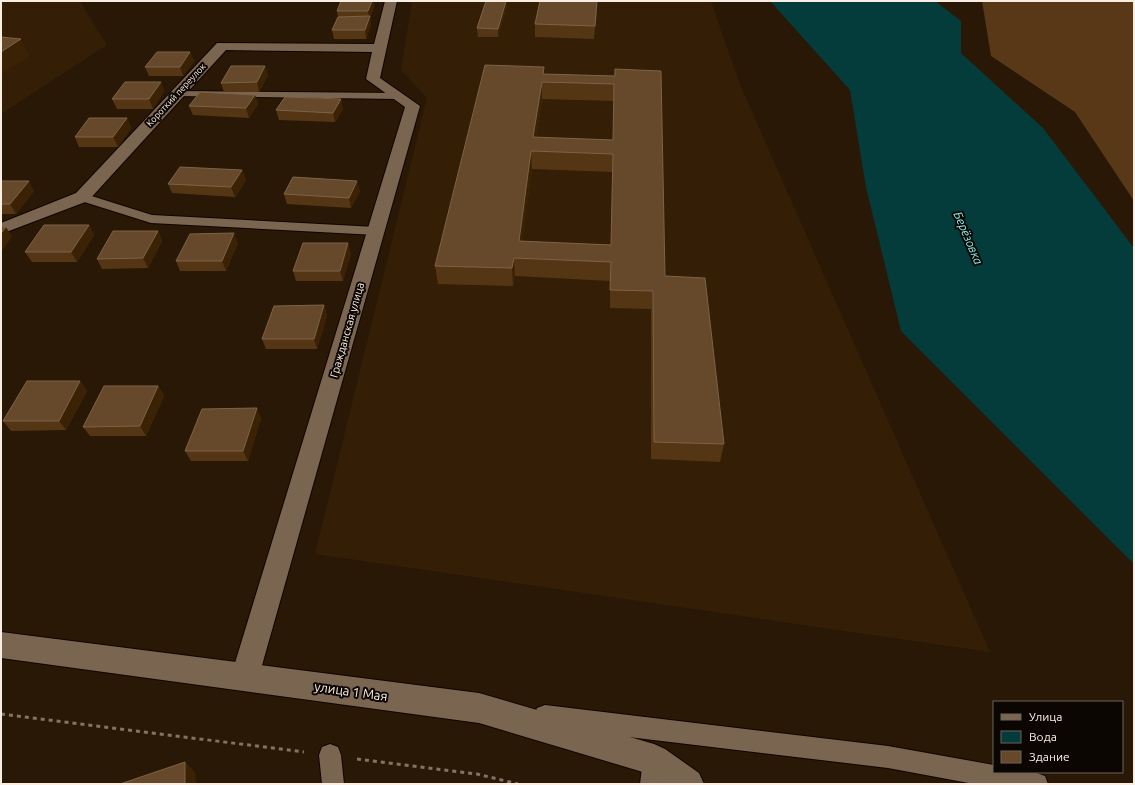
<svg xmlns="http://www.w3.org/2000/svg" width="1135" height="785" font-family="Ubuntu,sans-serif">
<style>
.built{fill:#341e05}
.forest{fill:#583816}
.water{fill:#043c3c}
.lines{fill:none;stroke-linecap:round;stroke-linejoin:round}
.lane-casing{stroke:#110400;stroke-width:2}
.street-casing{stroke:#110400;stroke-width:2}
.secondary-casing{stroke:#110400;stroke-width:2}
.path{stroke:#827364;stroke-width:3;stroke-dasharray:4 4;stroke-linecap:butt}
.lane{fill:#7a6551;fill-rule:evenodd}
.street{fill:#7a6551;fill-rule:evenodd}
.secondary{fill:#7a6551;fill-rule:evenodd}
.wall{fill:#543614;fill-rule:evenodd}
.shaded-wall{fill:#3c2205}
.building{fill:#66492a;stroke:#7d6347;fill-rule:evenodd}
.labels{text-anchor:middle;stroke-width:4;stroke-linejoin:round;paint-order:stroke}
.far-street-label{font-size:9px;fill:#faede2;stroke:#0c0602}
.street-label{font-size:11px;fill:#faede2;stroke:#0c0602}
.water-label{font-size:12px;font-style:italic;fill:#86eded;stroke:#0c0602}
.near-street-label{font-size:13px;fill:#faede2;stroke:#0c0602}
</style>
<rect width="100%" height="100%" fill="#291806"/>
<path class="built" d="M1,1H80L107,45L1,114Z
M412,1H711L739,82L990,652L315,554L427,98L401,70Z"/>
<path class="forest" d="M982,1H1134V201L1075,112L991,56Z"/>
<path class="water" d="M770,1H935L961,21V53L1043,128L1134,248V564L901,331L866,187L850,90Z"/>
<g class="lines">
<defs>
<path id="lane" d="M177,91L398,93L403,96L398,99L173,96L172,94L173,92Z
M82,193L152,215L376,227L381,228L383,231L381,234L376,235L151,223L78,200L76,197Z
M545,705L888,746L994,765V772H1034L1045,776L1048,784H974L888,768L545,727L537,724L534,716L537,708Z
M330,744L338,747L341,755L344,784H322L319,755L322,747Z
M654,749L662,752L665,760L662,784H640L643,760L646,752Z"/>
<path id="street" d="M385,1H397L380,78L420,106L259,676L255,686L245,690L235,686L231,676L405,107L366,79L372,52L226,50L88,201L1,234V223L76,193L217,43L374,44Z"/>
<path id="secondary" d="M1,632L479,693L654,744L665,749L699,773L704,784H661L646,773L479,723L1,658Z"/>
</defs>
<use href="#lane" class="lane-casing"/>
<use href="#street" class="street-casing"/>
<use href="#secondary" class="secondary-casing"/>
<path class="path" d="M1,714L304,752
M357,759L477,774L518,784"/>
<use href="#lane" class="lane"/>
<use href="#street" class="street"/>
<use href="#secondary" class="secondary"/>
</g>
<path class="wall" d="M341,1H373L374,7L370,18L371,25L366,39H334L332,30L338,17L337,11Z
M486,1H508L498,37H478L477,28Z
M597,13L594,39L535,37V24Z
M190,52L194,61L183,76H149L145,67Z
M265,66L268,75L259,92H224L221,83Z
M615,69L665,276L724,444L720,462L651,459V309L610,308V281L515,276L513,286L438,284L435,266L545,74L614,76ZM542,99L614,101L613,140L536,138ZM532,169L612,172L611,245L522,241Z
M164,91L153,109H117L112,99Z
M255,95L258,104L249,118L193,115L189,106Z
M343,109L335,122L279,120L276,110Z
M127,118L131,128L118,147H79L75,137Z
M242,170L246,180L235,197L172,193L168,184Z
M1,181L34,191L16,214H1Z
M360,191L351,208L287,204L284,194Z
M89,225L94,235L77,262H32L25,252Z
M158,231L162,241L148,268L102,269L97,259Z
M238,243L226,271H180L176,261Z
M351,253L343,281H296L293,271Z
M324,305L327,316L317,349H266L262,339Z
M80,381L87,391L66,430L11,431L3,421Z
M158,386L164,396L146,436H90L83,427Z
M261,418L248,461H191L185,451Z"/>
<path class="shaded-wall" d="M372,1H373L374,7L370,18L371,25L366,39L365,30L369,18L368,11Z
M506,1H508L498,37V29Z
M598,1L597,13L594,39L595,26Z
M21,39L29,56L1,74V52Z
M190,52L194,61L183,76L180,67Z
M265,66L268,75L259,92L257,82Z
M161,82L164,91L153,109L149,99Z
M542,82V99L534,151L533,137Z
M255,95L258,104L249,118L246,108Z
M341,99L343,109L335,122L333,113Z
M127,118L131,128L118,147L113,137Z
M531,151L532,169L520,259L519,241Z
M242,170L246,180L235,197L231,187Z
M29,181L34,191L16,214L10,204Z
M357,181L360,191L351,208L349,198Z
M89,225L94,235L77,262L71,252Z
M6,227L12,237L1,252V233Z
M158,231L162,241L148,268L143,258Z
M234,233L238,243L226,271L222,261Z
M348,243L351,253L343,281L340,271Z
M514,258L515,276L513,286L512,268Z
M324,305L327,316L317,349L314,339Z
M80,381L87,391L66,430L59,421Z
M158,386L164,396L146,436L140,426Z
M257,408L261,418L248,461L243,451Z
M185,762L195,772L196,784H185Z"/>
<path class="building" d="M341,1H372L368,11H337Z
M486,1H506L498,29L477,28Z
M540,1H597L595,26L535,24Z
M370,16L365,30H332L338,17Z
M1,37L21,39L1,52Z
M157,52H190L180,67H145Z
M485,65L544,67L543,74L615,76V69L661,71L665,276L705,278L724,444L654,442L653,291L610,290L611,262L514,258L512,268L435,266ZM542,82L614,84L613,140L533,137ZM531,151L613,154L611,245L519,241Z
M231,66H265L257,82L221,83Z
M125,82H161L149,99H112Z
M200,92L255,95L246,108L189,106Z
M285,97L341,99L333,113L276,110Z
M89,118H127L113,137H75Z
M180,167L242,170L231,187L168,184Z
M293,177L357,181L349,198L284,194Z
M1,181H29L10,204H1Z
M44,225H89L71,252H25Z
M1,227H6L1,233Z
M113,231H158L143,258L97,259Z
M234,233L222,261H176L190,234Z
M303,243H348L340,271H293Z
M324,305L314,339H262L274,306Z
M27,381H80L59,421H3Z
M104,386H158L140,426L83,427Z
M257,408L243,451H185L202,409Z
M185,762V784H120Z"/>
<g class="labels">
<g class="far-street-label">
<text transform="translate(176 95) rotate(-47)" y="3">Короткий переулок</text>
</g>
<g class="street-label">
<text transform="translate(347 330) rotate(-74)" y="4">Гражданская улица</text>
</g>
<g class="water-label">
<text transform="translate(968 238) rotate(67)" y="4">Берёзовка</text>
</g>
<g class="near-street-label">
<text transform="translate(351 691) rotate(8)" y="5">улица 1 Мая</text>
</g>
</g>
<rect width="1135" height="785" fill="none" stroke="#faede2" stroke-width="4"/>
<rect x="993" y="701" width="130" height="72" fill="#0c0602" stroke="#6b625c"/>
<rect x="1001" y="714" width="20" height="6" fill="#7a6551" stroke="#6b625c"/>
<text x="1029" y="721" font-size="12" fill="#faede2">Улица</text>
<rect x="1001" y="731" width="20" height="12" fill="#043c3c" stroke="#6b625c"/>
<text x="1029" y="741" font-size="12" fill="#faede2">Вода</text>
<rect x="1001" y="751" width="20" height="12" fill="#66492a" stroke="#6b625c"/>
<text x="1029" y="761" font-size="12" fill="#faede2">Здание</text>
</svg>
